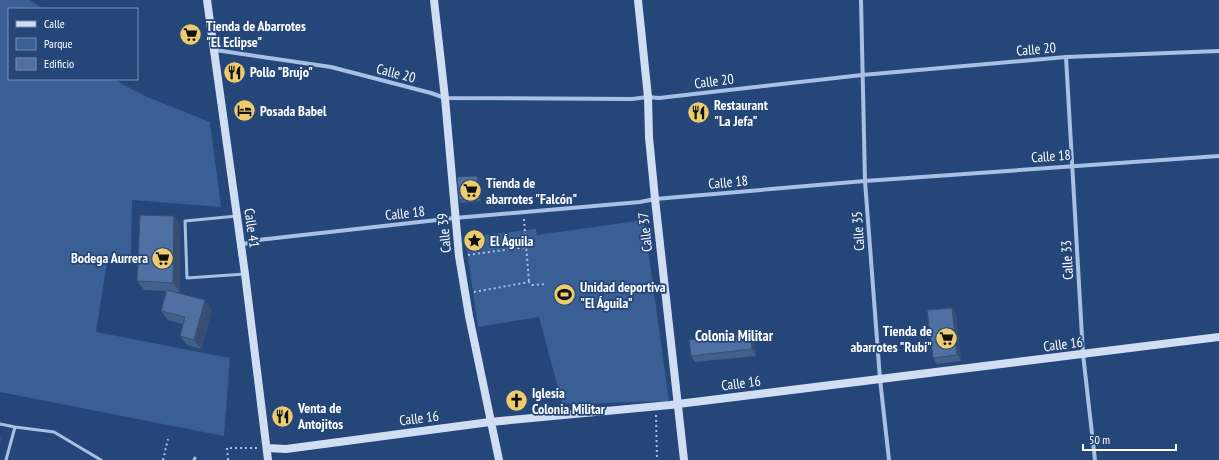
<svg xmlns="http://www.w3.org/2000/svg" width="1219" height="460" font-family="'PT Sans Narrow',sans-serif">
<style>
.green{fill:#395f95}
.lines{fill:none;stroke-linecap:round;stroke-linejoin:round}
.path{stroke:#a8c0e3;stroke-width:2;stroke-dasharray:2 3;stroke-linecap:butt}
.lane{stroke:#a8c0e3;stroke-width:3}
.street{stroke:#a8c0e3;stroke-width:4}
.secondary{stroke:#d0def3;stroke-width:8}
.wall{fill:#43608b}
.shaded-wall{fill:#374e71}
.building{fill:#4e70a2;stroke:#374e71}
.labels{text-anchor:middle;stroke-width:3.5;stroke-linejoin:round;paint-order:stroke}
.poi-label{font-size:14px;font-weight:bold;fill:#fff;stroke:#254678;text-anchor:start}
.street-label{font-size:14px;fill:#fff;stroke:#254678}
.neighbourhood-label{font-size:15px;font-weight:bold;fill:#fff;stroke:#254678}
</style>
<rect width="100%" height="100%" fill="#254678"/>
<path class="green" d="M0,0H30L43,9H9V79H113L145,96L210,122L221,207L132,200L131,261L107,262L96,332L230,358L224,436L0,392Z
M644,220L669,401L575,404L562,403L539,317L478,327L465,237L536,229L537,235Z"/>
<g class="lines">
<path class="path" d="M524,219L529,282
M468,255L526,247
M474,292L529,282L532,285L547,284
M656,415L657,460
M163,460L168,439
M228,460L227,448H257"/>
<path class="lane" d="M237,216L185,221L187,278L245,274
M0,424L15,427L54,432L101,460
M6,460L15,427
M194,460L195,458"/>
<path class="street" d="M861,0L865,181L880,379L889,460
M215,50L331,67L431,93L445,98L632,99L648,97L659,98L862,75L1066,57L1219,51
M1066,57L1083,354L1095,460
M241,245L258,240L455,218L640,202L655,199L865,181L1219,156"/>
<path class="secondary" d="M207,0L245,274L268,460
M434,0L445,98L459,256L469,316L499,460
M638,0L648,97L649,137L655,199L684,460
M267,448L286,449L490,422L670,405L1219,337"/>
</g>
<path class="wall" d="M477,176L479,179L481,201L461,203L459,200Z
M180,225V292H174L212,310L201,349L187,345L180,336L183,324L168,320L161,311L166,291L144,290L137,281Z
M952,308L956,314L961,361L937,364L933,358Z
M754,340L756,356L695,362L691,356Z"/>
<path class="shaded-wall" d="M477,176L479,179L481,201L479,198Z
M174,216L180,225V292L173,283Z
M205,300L212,310L201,349L194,340Z
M952,308L956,314L961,361L957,355Z
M750,333L754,340L756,356L752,349Z
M0,436L2,439L0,446Z"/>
<path class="building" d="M477,176L479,198L459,200L457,177Z
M140,215L174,216L173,283L137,281Z
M167,290L205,300L194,340L180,336L185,317L161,311Z
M952,308L957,355L933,358L927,310Z
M750,333L752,349L691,356L689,340Z"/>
<defs>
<symbol id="supermarket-disc" viewBox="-11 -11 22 22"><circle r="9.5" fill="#eccc6d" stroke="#254678"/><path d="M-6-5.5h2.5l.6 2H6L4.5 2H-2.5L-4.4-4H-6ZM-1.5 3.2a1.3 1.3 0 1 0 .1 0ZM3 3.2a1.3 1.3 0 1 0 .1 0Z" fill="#111"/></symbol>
<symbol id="restaurant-disc" viewBox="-11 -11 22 22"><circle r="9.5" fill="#eccc6d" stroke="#254678"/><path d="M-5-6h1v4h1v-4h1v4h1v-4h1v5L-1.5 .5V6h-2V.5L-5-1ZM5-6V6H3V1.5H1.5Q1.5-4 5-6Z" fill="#111"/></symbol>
<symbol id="hotel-disc" viewBox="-11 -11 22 22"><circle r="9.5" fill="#eccc6d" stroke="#254678"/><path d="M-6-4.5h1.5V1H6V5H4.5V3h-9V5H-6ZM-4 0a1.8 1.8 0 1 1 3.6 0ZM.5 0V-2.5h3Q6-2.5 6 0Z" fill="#111"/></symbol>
<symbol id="sight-disc" viewBox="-11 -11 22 22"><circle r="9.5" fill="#eccc6d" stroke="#254678"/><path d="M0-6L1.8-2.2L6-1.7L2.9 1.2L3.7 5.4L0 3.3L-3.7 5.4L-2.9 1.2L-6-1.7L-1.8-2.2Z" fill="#111"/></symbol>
<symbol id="stadium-disc" viewBox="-11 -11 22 22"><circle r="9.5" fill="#eccc6d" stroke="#254678"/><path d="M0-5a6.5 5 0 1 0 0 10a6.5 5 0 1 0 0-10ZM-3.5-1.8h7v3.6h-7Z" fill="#111"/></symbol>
<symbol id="church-disc" viewBox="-11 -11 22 22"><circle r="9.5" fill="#eccc6d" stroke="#254678"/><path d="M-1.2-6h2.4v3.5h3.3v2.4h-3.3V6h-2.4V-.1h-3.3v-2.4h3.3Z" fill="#111"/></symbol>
</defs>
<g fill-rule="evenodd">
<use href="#supermarket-disc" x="178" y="22" width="25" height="25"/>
<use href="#restaurant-disc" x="222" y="60" width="25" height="25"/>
<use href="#hotel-disc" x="232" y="98" width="25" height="25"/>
<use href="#restaurant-disc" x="686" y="100" width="25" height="25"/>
<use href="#supermarket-disc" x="458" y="178" width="25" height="25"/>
<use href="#sight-disc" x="462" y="228" width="25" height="25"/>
<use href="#supermarket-disc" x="150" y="246" width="25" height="25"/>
<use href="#stadium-disc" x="552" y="282" width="25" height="25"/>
<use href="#supermarket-disc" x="934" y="326" width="25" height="25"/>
<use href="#church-disc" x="504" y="388" width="25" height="25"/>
<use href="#restaurant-disc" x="270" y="404" width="25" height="25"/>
</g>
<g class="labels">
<g class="poi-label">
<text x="206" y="31">Tienda de Abarrotes<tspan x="206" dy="16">"El Eclipse"</tspan></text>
<text x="250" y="77">Pollo "Brujo"</text>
<text x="714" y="110">Restaurant<tspan x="714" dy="16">"La Jefa"</tspan></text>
<text x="260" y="116">Posada Babel</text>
<text x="486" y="188">Tienda de<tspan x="486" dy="16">abarrotes "Falcón"</tspan></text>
<text x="490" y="246">El Águila</text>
<text x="148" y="263" text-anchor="end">Bodega Aurrera</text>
<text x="580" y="292">Unidad deportiva<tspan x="580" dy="16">"El Águila"</tspan></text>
<text x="932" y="336" text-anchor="end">Tienda de<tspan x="932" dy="16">abarrotes "Rubí"</tspan></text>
<text x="532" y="398">Iglesia<tspan x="532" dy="16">Colonia Militar</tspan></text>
<text x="298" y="413">Venta de<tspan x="298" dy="16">Antojitos</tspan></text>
</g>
<g class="street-label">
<text transform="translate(1036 49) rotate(-5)" y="5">Calle 20</text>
<text transform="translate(396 73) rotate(14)" y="5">Calle 20</text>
<text transform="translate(714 81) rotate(-7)" y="5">Calle 20</text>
<text transform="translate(1051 156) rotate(-4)" y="5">Calle 18</text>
<text transform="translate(728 182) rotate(-5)" y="5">Calle 18</text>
<text transform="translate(405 213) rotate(-6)" y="5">Calle 18</text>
<text transform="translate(252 228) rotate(82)" y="5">Calle 41</text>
<text transform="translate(858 231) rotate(-94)" y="5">Calle 35</text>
<text transform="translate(645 232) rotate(-96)" y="5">Calle 37</text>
<text transform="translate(444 233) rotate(-96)" y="5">Calle 39</text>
<text transform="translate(1067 260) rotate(-93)" y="5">Calle 33</text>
<text transform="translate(1063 344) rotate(-7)" y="5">Calle 16</text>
<text transform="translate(741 383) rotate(-7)" y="5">Calle 16</text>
<text transform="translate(419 418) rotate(-7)" y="5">Calle 16</text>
</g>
<g class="neighbourhood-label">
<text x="734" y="341">Colonia Militar</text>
</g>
</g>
<rect x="8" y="8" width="130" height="72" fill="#254678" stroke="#7c90ae"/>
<rect x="16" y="21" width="20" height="6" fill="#d0def3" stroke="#7c90ae"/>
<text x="44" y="28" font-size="12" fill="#ffffff">Calle</text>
<rect x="16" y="38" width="20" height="12" fill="#395f95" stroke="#7c90ae"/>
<text x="44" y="48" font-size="12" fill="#ffffff">Parque</text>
<rect x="16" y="58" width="20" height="12" fill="#4e70a2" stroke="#7c90ae"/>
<text x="44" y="68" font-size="12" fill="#ffffff">Edificio</text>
<path d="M1083 444v6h93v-6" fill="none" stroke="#ffffff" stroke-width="2"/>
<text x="1089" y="444" font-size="12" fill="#ffffff" stroke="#254678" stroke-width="3" paint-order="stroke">50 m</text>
</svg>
